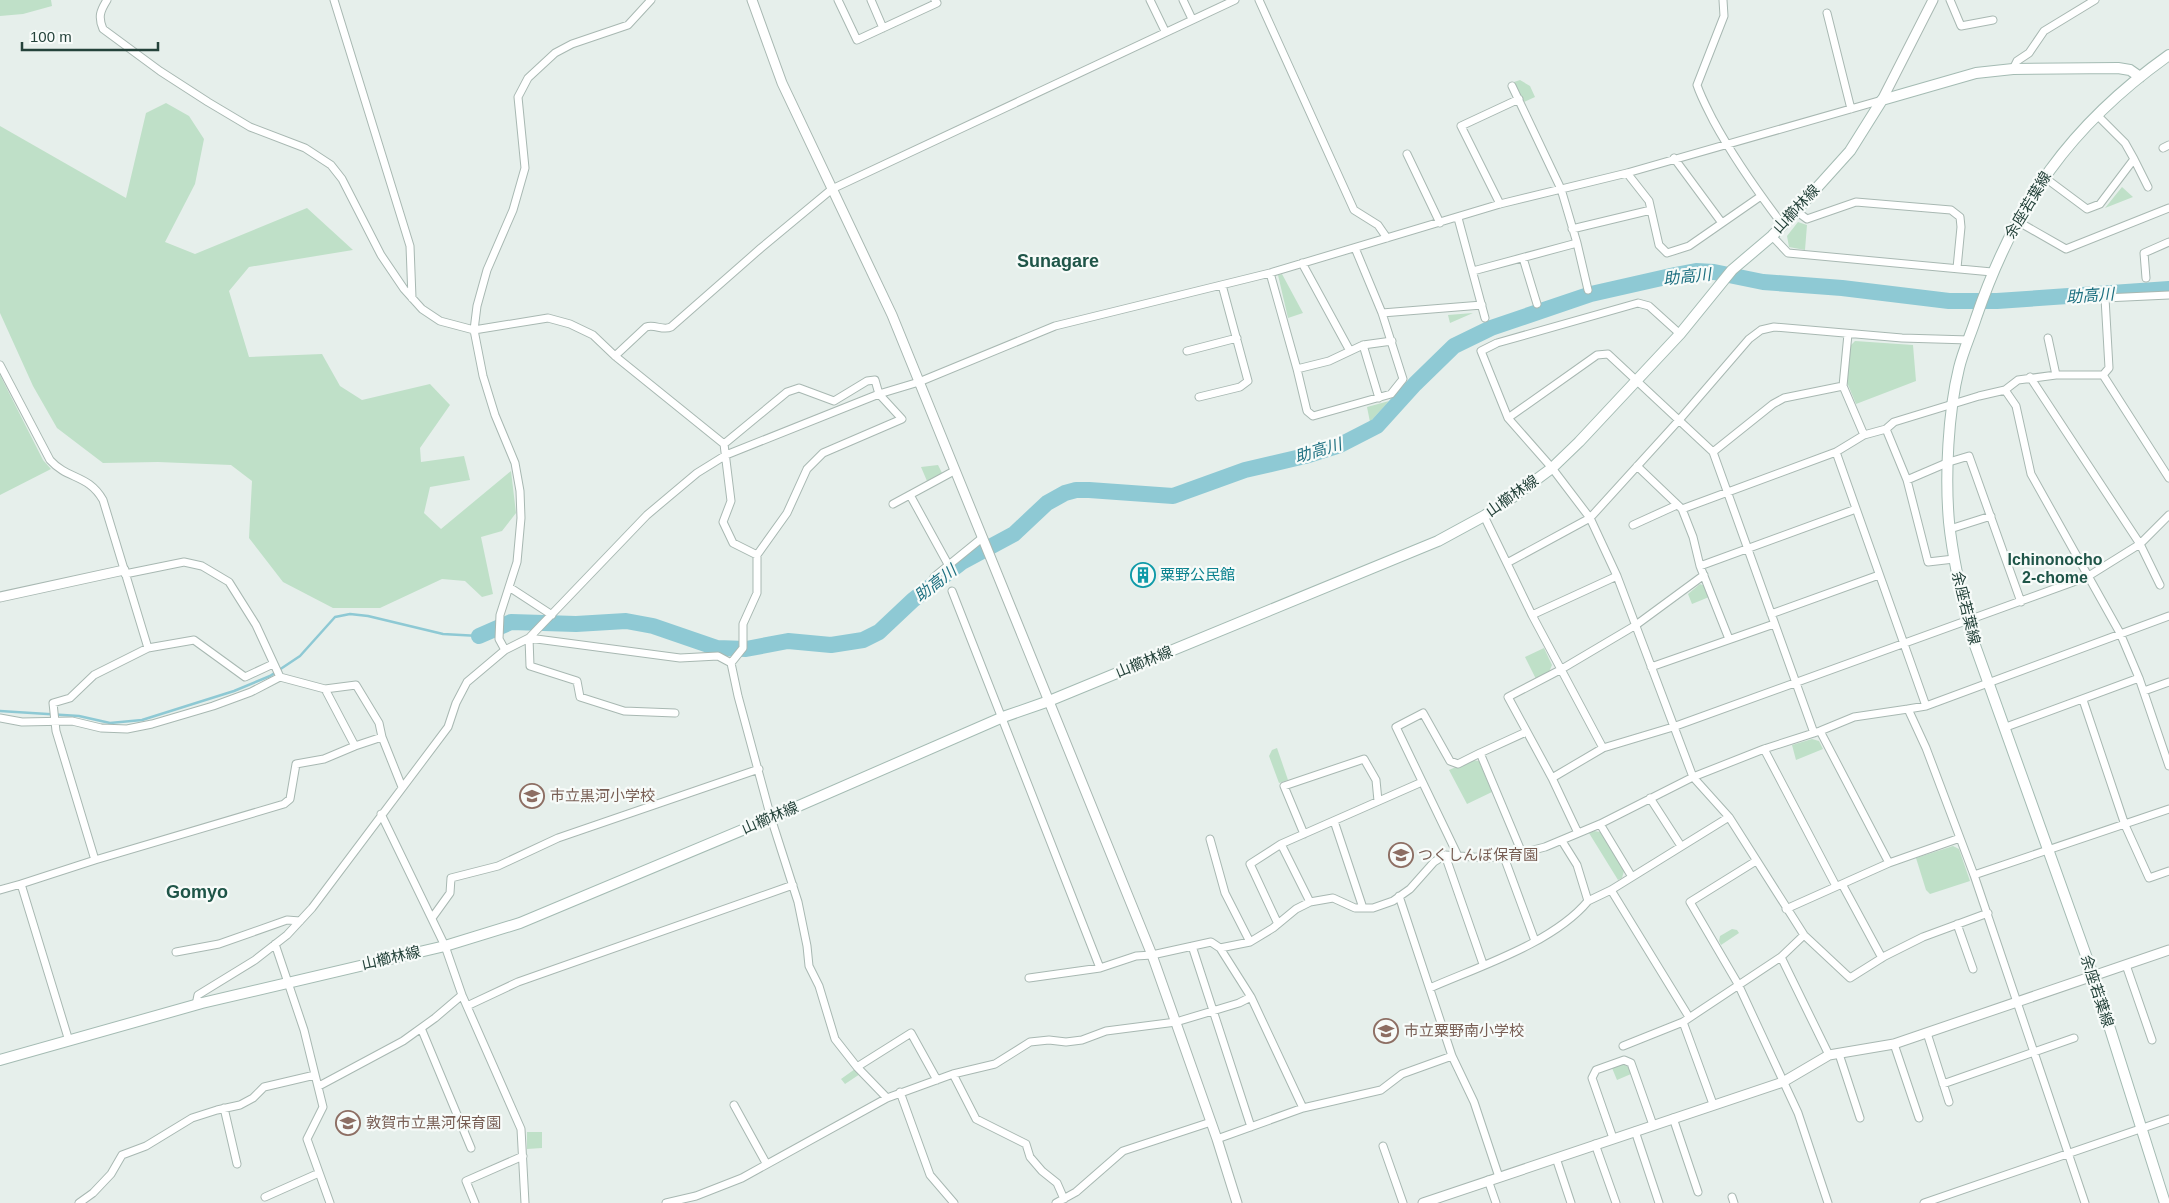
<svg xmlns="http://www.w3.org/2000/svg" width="2169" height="1203" font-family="Helvetica,'Noto Sans JP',sans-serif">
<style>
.green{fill:#bfe0c8}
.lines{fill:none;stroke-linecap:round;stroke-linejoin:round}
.stream{stroke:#8ec9d4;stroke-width:2.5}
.river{stroke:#8ec9d4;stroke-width:16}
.minor-casing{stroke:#a8b8b2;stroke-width:9}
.tertiary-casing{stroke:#a8b8b2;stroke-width:11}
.secondary-casing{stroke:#a4bbb3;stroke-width:12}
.minor{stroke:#fff;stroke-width:7}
.tertiary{stroke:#fff;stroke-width:9}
.secondary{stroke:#fff;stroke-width:10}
.labels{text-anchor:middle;stroke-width:4.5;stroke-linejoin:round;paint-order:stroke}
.street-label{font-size:15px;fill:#24423a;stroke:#f7fbf9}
.culture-label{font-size:15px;fill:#0d838f;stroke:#f7fbf9;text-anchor:start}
.education-label{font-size:15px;fill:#785e54;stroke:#f7fbf9;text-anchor:start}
.water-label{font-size:16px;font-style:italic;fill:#1c6f80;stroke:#f7fbf9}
.neighbourhood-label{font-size:16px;font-weight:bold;fill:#1f5548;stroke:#f7fbf9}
.quarter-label{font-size:18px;font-weight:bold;fill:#1f5548;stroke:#f7fbf9}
</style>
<rect width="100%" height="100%" fill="#e6efeb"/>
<path class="green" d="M0,0H51L52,6L23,14L0,16Z
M1520,80L1530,86L1535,97L1524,102L1514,82Z
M166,103L189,116L204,139L195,184L165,242L195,254L307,208L353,250L249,267L229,291L249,357L322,354L340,386L362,400L430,384L450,405L420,448L421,462L464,456L470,480L430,487L424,513L441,529L511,471L516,513L502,531L481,537L493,594L482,597L465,581L442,579L380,608H333L283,582L249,538L252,481L231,465L158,462L103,463L57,428L33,386L0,313V126L126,198L146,113Z
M2122,187L2133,197L2105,208Z
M1798,222L1807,225L1805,250L1789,247L1787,236Z
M1282,274L1303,313L1288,318L1278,275Z
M1473,313L1450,323L1448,315Z
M1855,341L1913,345L1916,381L1856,404L1846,380L1850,346Z
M0,375L43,460L51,469L0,495Z
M1389,401L1370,422L1367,407Z
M938,465L942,473L927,481L921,467Z
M1700,584L1705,586L1709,597L1692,604L1688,594Z
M1544,648L1552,665L1549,672L1536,679L1525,657Z
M1812,739L1819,741L1823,749L1796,760L1792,745Z
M1277,748L1288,780L1279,783L1269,756L1272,750Z
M1472,760L1479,761L1492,792L1467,804L1449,770Z
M1594,831L1601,832L1624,871L1622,878L1618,880L1589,833Z
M1953,846L1959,849L1970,881L1930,894L1926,890L1916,858Z
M1732,929L1737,930L1739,933L1721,945L1719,941L1720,936Z
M1623,1064L1628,1067L1631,1074L1617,1080L1612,1068Z
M855,1069L860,1074L845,1084L841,1079Z
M527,1132H542V1148L527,1149Z"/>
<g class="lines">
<path class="stream" d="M0,711L79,716L110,723L142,720L234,691L270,676L300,656L335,617L350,614L368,616L443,634L479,636"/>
<path class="river" d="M479,636L511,622L576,624L626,621L653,626L717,648L746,649L788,641L831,645L863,640L879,632L913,600L962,562L1014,534L1047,503L1065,493L1076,490H1089L1173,496L1245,470L1305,456L1340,445L1377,426L1415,384L1454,346L1491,328L1591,294L1675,275L1696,271L1714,272L1763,282L1842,288L1949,301H1997L2169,289"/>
<defs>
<path id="minor" d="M107,0C100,11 98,17 103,29L160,71L208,102L250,127L305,148L331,165L342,179L381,255L404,289L422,309L440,321L474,330L548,318L570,324L593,335L615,356L724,444L731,501L723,522L733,543L757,555
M334,0L410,246L412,298
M838,0L857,40L937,3L935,0
M871,0L883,28
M1150,0L1165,31
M1183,0L1192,19
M1259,0L1354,210L1378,225L1387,238
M1723,0L1724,16L1697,85C1701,97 1707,108 1713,120C1733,157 1757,191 1782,224
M1950,0L1961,26L1993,20
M1827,13L1851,109
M2013,69L2017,61L2029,53L2044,31L2095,0
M1512,86L1561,189L1577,243
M2097,115L2125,143L2134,159
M2163,148L2169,145
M1407,154L1440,223
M1674,158L1722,223
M1627,173L1649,201L1659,245L1667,253L1689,246L1761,196
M2044,177L2087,209L2100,204L2134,159L2148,187
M1500,204L1461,126L1519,99
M1796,211L1807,219L1856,202L1951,210L1960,217L1961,227L1957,268
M1458,218L1485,318
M2017,221L2066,249L2169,208
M1572,229L1651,210
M1772,236L1788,253L1992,272
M1355,248L1382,313L1403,379L1391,394L1313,416L1307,411L1297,369L1329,361L1363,345L1379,398
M1523,258L1537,304
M1302,263L1350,351
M1473,271L1577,243L1588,290
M1270,273L1297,369
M2146,278L2144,253L2169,242
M1382,313L1482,305
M1680,334L1649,306L1638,303L1497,343L1481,351L1508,418L1552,468L1590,518L1617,576L1693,777L1729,817L1804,935L1850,978L1885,956L1923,937L1988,913
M1848,334L1843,386L1864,435
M1363,345L1392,341
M1187,351L1237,338
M615,356L646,327C655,324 663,331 671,327L761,248L832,189L1235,0
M0,365L50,460C68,480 88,474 103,500L148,648
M2056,375H2103L2169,478
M2103,375L2109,368L2105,298L2169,295
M2030,377L2140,544L2160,585
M2005,390L2016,406L2031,474L2120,633L2139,678
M1199,397L1240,387L1248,381L1222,285
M1508,418L1597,355L1608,354L1713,452L1814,733
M1886,429L1907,480L1928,562L1954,559
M724,444L787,392L799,388L834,401L867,381L875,380L879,394L902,419L823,453L807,469L787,513L757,555V593L743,624V648L731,663L738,696L771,818L798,902L807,946L809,966L819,986L835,1039L857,1067L887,1098
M1713,452L1773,404L1784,398L1843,386
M1836,452L1926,706
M1637,466L1682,509L1693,537L1700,566L1729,639
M1907,480L1949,462L1969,456L2021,602
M910,495L949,566
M893,504L954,471
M1682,509L1836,452L1864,435L1886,429L1894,422L1979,396L2005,390L2018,380L2056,375L2048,338
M1484,516L1532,615L1603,748
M1633,525L1677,505
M1950,529L1991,516
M1507,563L1590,518L1680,419L1749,339L1761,330L1774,327L1902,338L1969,340
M1700,566L1856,509
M125,574L184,562L202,566L229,582L256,625L280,677L325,689L355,746L382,737L402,787
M1704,575L1636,625L1560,670L1508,697L1552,778L1603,748L1673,727L2087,577L2140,544L2169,515
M934,577L982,538
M509,587L552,615
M952,591L1100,968
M1771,614L1879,575
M1532,615L1617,576
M505,650L499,639L500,615L517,562L521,518L520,491L515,463L495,415L483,376L474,330L477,306L487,270L513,210L525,168L518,97L528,78L555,53L572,44L628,25L651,0
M1651,667L1774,624
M325,689L356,685L379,723L382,737
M2144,691L2169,682
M2083,700L2125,825L2149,878L2169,871
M1908,709L1926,706L2169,616
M675,713L624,711L580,697L577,681L530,666L529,638L680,658L718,656L731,663
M0,718L22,722L72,721L101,728L127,729L152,724L213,706L251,692L280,677
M2006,727L2139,678L2169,766
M1764,749L1836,886
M1552,778L1578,833
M1650,798L1681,846
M381,814L445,946L462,995L521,1129L525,1203
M1334,821L1363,908
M1600,824L1632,877
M1304,834L1284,786L1364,759L1376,780L1378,801
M1210,839L1225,893L1250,942
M1522,853L1480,753L1526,732
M1445,855L1483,964
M1458,856L1396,727L1423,713L1450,761L1458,764L1480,753
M1504,857L1535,941
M95,860L284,804L290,799L296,764L324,759L355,746
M1756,861L1690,902L1738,984L1798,1113L1828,1203
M1889,863L1960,838
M1974,875L2169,809
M1842,884L1882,958
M0,890L21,884
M1611,890L1689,1017
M1399,896L1452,1056L1474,1102L1499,1177
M1588,901L1611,890L1729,817
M1310,902L1281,844L1422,782
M1786,909L1889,863L1820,731
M432,918L450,893L451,878L498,866L558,838L759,769
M1278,924L1250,864L1281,844
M1957,924L1973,969
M275,944L304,1030L323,1107L307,1139L330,1203
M1192,946L1251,1127
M1220,948L1250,942L1273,928L1296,909L1310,902L1333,898L1355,908H1373L1393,901L1410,889L1434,862L1445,855L1487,858L1522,853L1545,847L1600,824L1693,777L1764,749L1820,731L1854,717L1908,709L1926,748L1974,875L2085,1203
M176,952L219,944L287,920L300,921
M1781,957L1829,1055
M2126,965L2152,1040
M1029,978L1100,968L1136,956L1152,955L1211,942L1220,948L1251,997L1303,1108
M1430,988C1480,966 1553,943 1588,901L1577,865L1562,841
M196,1005L198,995L255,960L287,935L312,908L448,727L456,703L467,682L505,650L529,638L647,515L697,473L726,455L879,394L919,382L1055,326L1270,273L1500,204L1627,173L1882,100
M467,1006L518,982L793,885
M421,1028L471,1148
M1927,1033L1949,1102
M69,1041L21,884L95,860L56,731L53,703L70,698L94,675L148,648L194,640L245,677L273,664
M1894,1044L1919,1118
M1623,1046L1683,1022
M1839,1054L1860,1118
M857,1067L911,1033L937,1080
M953,1074L976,1119L1026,1144L1030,1157L1042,1171L1057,1183L1064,1199
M1943,1084L2074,1038
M319,1086L403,1041L435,1018L462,995
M900,1092L930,1175L954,1203
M1713,1104L1683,1022L1781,957L1804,935
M734,1105L766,1163
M224,1108L237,1164
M1673,1118L1698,1192
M1635,1131L1659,1203
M1613,1138L1592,1078L1596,1070L1624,1060L1631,1063L1653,1125
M1217,1139L1303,1108L1381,1090L1402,1074L1452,1056
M1595,1144L1616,1203
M1383,1146L1403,1203
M1556,1158L1571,1203
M1488,1180L1496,1203
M265,1197L319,1173
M1732,1197L1734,1203
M79,1203L93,1193L111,1174L122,1155L146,1146L192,1118L217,1110L240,1105L253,1098L264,1087L315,1075
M475,1203L466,1181L523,1156
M666,1203L696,1196L742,1178L887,1098L953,1074L995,1064L1030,1042L1049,1040L1066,1042L1082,1040L1106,1031L1176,1022L1239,1003L1251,997
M1056,1203L1076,1192L1123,1151L1211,1122
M1924,1203L2169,1119"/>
<path id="tertiary" d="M752,0L782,83L892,315L1152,955L1217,1139L1237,1203
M1882,100L1933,0
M0,597L124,570
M1423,1203L1783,1082L1829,1055L1894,1044L2169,950"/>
<path id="secondary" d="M0,1060L202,1003L445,946L520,923L771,818L1003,717L1049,701L1438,541L1484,516L1513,497L1552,468L1579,442L1680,334L1732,270L1772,236L1796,211L1850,151L1882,100L1976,73L2013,69L2118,68L2130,70L2140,77
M2165,1203L2093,975L1972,637C1962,599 1953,561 1949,522C1945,476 1948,413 1959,368C1963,351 1971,334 1976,318C2015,204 2070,125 2169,55"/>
</defs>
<use href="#minor" class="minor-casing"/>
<use href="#tertiary" class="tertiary-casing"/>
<use href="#secondary" class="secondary-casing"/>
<use href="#minor" class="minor"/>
<use href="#tertiary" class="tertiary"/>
<use href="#secondary" class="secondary"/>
</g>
<defs>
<symbol id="building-ring" viewBox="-11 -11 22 22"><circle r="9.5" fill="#f7fbf9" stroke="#0f9aa8" stroke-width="1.5"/><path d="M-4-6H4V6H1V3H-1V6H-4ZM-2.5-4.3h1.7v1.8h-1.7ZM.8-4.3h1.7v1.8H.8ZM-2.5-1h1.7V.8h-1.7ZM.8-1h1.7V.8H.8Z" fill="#0f9aa8"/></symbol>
<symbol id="school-ring" viewBox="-11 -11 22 22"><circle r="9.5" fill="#f7fbf9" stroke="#8d6e63" stroke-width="1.5"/><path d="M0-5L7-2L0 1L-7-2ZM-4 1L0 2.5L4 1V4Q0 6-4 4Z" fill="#8d6e63"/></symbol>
</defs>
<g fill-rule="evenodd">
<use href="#building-ring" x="1129" y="561" width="28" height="28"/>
<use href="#school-ring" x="518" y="782" width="28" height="28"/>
<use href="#school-ring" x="1387" y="841" width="28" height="28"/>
<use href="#school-ring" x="1372" y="1017" width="28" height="28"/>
<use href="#school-ring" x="334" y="1109" width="28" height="28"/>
</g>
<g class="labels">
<g class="street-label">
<text transform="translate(2028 205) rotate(-59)" y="5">余座若葉線</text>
<text transform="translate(1796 209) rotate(-47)" y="5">山櫛林線</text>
<text transform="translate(1512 496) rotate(-35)" y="5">山櫛林線</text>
<text transform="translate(1966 608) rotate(76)" y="5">余座若葉線</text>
<text transform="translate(1144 662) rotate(-22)" y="5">山櫛林線</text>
<text transform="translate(770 818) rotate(-23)" y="5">山櫛林線</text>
<text transform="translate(391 958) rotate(-13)" y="5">山櫛林線</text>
<text transform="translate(2097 991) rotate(72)" y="5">余座若葉線</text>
</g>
<g class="culture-label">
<text x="1160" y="580">粟野公民館</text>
</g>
<g class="education-label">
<text x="550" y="801">市立黒河小学校</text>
<text x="1418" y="860">つくしんぼ保育園</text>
<text x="1404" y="1036">市立粟野南小学校</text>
<text x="366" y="1128">敦賀市立黒河保育園</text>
</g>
<g class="water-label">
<text transform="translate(1687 276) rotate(-6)" y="6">助高川</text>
<text transform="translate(2090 295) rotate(-4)" y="6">助高川</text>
<text transform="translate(1318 450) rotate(-17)" y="6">助高川</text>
<text transform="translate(935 583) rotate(-38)" y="6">助高川</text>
</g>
<g class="neighbourhood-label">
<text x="2055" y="565">Ichinonocho<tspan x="2055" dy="18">2-chome</tspan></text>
</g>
<g class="quarter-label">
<text x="1058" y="267">Sunagare</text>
<text x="197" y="898">Gomyo</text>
</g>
</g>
<path d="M22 42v8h136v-8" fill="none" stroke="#24423a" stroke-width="2.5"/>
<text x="30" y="42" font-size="15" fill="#24423a" stroke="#f7fbf9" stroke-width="4" paint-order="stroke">100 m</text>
</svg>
